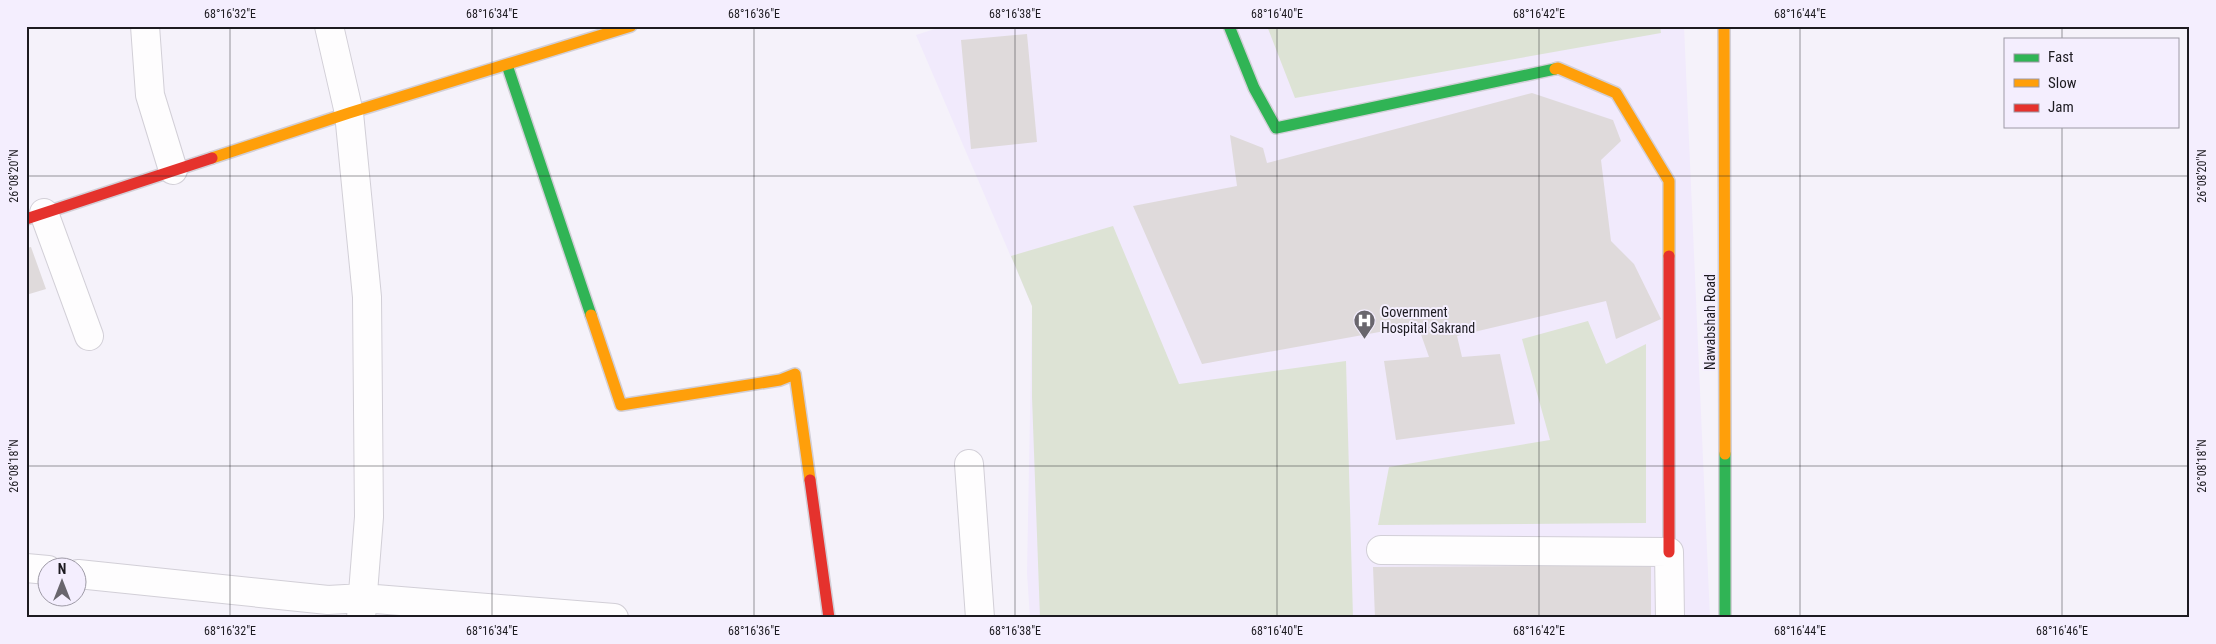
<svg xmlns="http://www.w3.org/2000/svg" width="2216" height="644" font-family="'Roboto Condensed',sans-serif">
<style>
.built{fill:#f1eafc}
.green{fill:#dde3d5}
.building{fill:#dfdadb}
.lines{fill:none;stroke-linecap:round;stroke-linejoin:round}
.street-casing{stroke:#d2cfd7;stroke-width:30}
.fast-casing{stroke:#d2cfd7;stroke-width:14}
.slow-casing{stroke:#d2cfd7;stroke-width:14}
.jam-casing{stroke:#d2cfd7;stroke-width:14}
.street{stroke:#fefdfe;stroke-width:28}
.fast{stroke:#30b455;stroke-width:11}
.slow{stroke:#ff9f0a;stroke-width:11}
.jam{stroke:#e5322d;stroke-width:11}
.ticks{fill:none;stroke:#1d1b21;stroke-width:1;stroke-opacity:0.45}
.labels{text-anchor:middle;stroke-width:4;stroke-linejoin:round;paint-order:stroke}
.poi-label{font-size:14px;fill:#1d1b21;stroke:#f4eefe;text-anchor:start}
.street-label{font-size:14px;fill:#1d1b21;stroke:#f4eefe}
.neatline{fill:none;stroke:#1d1b21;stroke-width:2}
.ticks-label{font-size:12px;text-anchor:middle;fill:#1d1b21}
</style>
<rect width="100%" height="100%" fill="#f5f2fa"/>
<path class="built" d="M944,26H1684L1710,618H1030L1027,573L1032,306L916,35Z"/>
<path class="green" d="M1267,26H1660L1661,33L1295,98Z
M1113,226L1179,384L1346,361L1353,618H1040L1032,397V306L1011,256Z
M1588,321L1606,364L1646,344V523L1378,525L1389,467L1550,440L1522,339Z"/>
<path class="building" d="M1027,34L1037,142L971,149L961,40Z
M1532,93L1613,120L1621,141L1601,160L1611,241L1634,264L1661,319L1616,339L1606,301L1457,336L1462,357L1500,354L1515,424L1396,440L1384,361L1429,357L1419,329H1396L1202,364L1133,206L1237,186L1230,135L1263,148L1267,163Z
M31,247L46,289L26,295V248Z
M1651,565V618H1375L1373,567Z"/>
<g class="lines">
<defs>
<path id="street" d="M145,26L150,95L173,170
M329,26L349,113L367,297L369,517L361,618
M44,213L89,336
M969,464L980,618
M1381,550L1669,552L1670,618
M26,568L48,570
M78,574L328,600L363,598L614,618"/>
<path id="fast" d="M1229,26L1254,88L1276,128L1555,69
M507,65L591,315
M1725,454V618"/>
<path id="slow" d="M1724,26L1725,454
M1555,69L1558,68L1616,93L1669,181V256
M212,158L349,113L631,26
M591,315L621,405L780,380L795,374L810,480"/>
<path id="jam" d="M26,219L212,158
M1669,256V552
M810,480L829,618"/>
</defs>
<use href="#street" class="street-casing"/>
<use href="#fast" class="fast-casing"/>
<use href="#slow" class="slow-casing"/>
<use href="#jam" class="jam-casing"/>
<use href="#street" class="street"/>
<use href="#fast" class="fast"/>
<use href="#slow" class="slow"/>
<use href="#jam" class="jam"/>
</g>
<path class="ticks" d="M230,26V618M492,26V618M754,26V618M1015,26V618M1277,26V618M1539,26V618M1800,26V618M2062,26V39M2062,126V618M26,176H2190M26,466H2190"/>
<defs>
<symbol id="hospital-pin" viewBox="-11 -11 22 30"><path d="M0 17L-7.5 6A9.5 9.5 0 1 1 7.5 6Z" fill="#69666d" stroke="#f4eefe"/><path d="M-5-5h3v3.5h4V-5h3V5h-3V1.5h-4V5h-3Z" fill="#fff"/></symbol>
</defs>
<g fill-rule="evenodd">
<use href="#hospital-pin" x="1352" y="308" width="25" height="34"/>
</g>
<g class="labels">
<g class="poi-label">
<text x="1381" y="317">Government<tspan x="1381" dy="16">Hospital Sakrand</tspan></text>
</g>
<g class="street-label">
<text transform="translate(1710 322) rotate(-90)" y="5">Nawabshah Road</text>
</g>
</g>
<rect width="2216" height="644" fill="none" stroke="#f4eefe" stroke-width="55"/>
<rect x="2004" y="38" width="175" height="90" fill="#f4eefe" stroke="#9e9aa6"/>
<rect x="2014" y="54" width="25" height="8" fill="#30b455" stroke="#9e9aa6"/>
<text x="2048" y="62" font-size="15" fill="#1d1b21">Fast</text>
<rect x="2014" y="79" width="25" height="8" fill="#ff9f0a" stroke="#9e9aa6"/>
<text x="2048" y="88" font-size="15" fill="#1d1b21">Slow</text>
<rect x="2014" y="104" width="25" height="8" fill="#e5322d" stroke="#9e9aa6"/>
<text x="2048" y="112" font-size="15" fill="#1d1b21">Jam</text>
<g transform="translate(62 582)"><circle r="24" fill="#f4eefe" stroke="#9e9aa6"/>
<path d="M0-4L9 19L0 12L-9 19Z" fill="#69666d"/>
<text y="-8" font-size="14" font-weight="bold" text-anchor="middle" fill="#1d1b21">N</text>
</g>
<rect x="28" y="28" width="2160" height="588" class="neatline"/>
<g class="ticks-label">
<text x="230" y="18">68°16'32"E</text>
<text x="492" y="18">68°16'34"E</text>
<text x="754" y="18">68°16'36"E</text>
<text x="1015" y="18">68°16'38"E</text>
<text x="1277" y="18">68°16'40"E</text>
<text x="1539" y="18">68°16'42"E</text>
<text x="1800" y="18">68°16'44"E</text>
<text transform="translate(14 176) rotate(-90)" y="4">26°08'20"N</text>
<text transform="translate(2202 176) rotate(-90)" y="4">26°08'20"N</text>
<text transform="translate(14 466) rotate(-90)" y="4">26°08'18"N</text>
<text transform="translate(2202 466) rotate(-90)" y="4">26°08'18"N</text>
<text x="230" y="635">68°16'32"E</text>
<text x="492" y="635">68°16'34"E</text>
<text x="754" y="635">68°16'36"E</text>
<text x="1015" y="635">68°16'38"E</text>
<text x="1277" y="635">68°16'40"E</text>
<text x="1539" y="635">68°16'42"E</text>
<text x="1800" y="635">68°16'44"E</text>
<text x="2062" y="635">68°16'46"E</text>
</g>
</svg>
